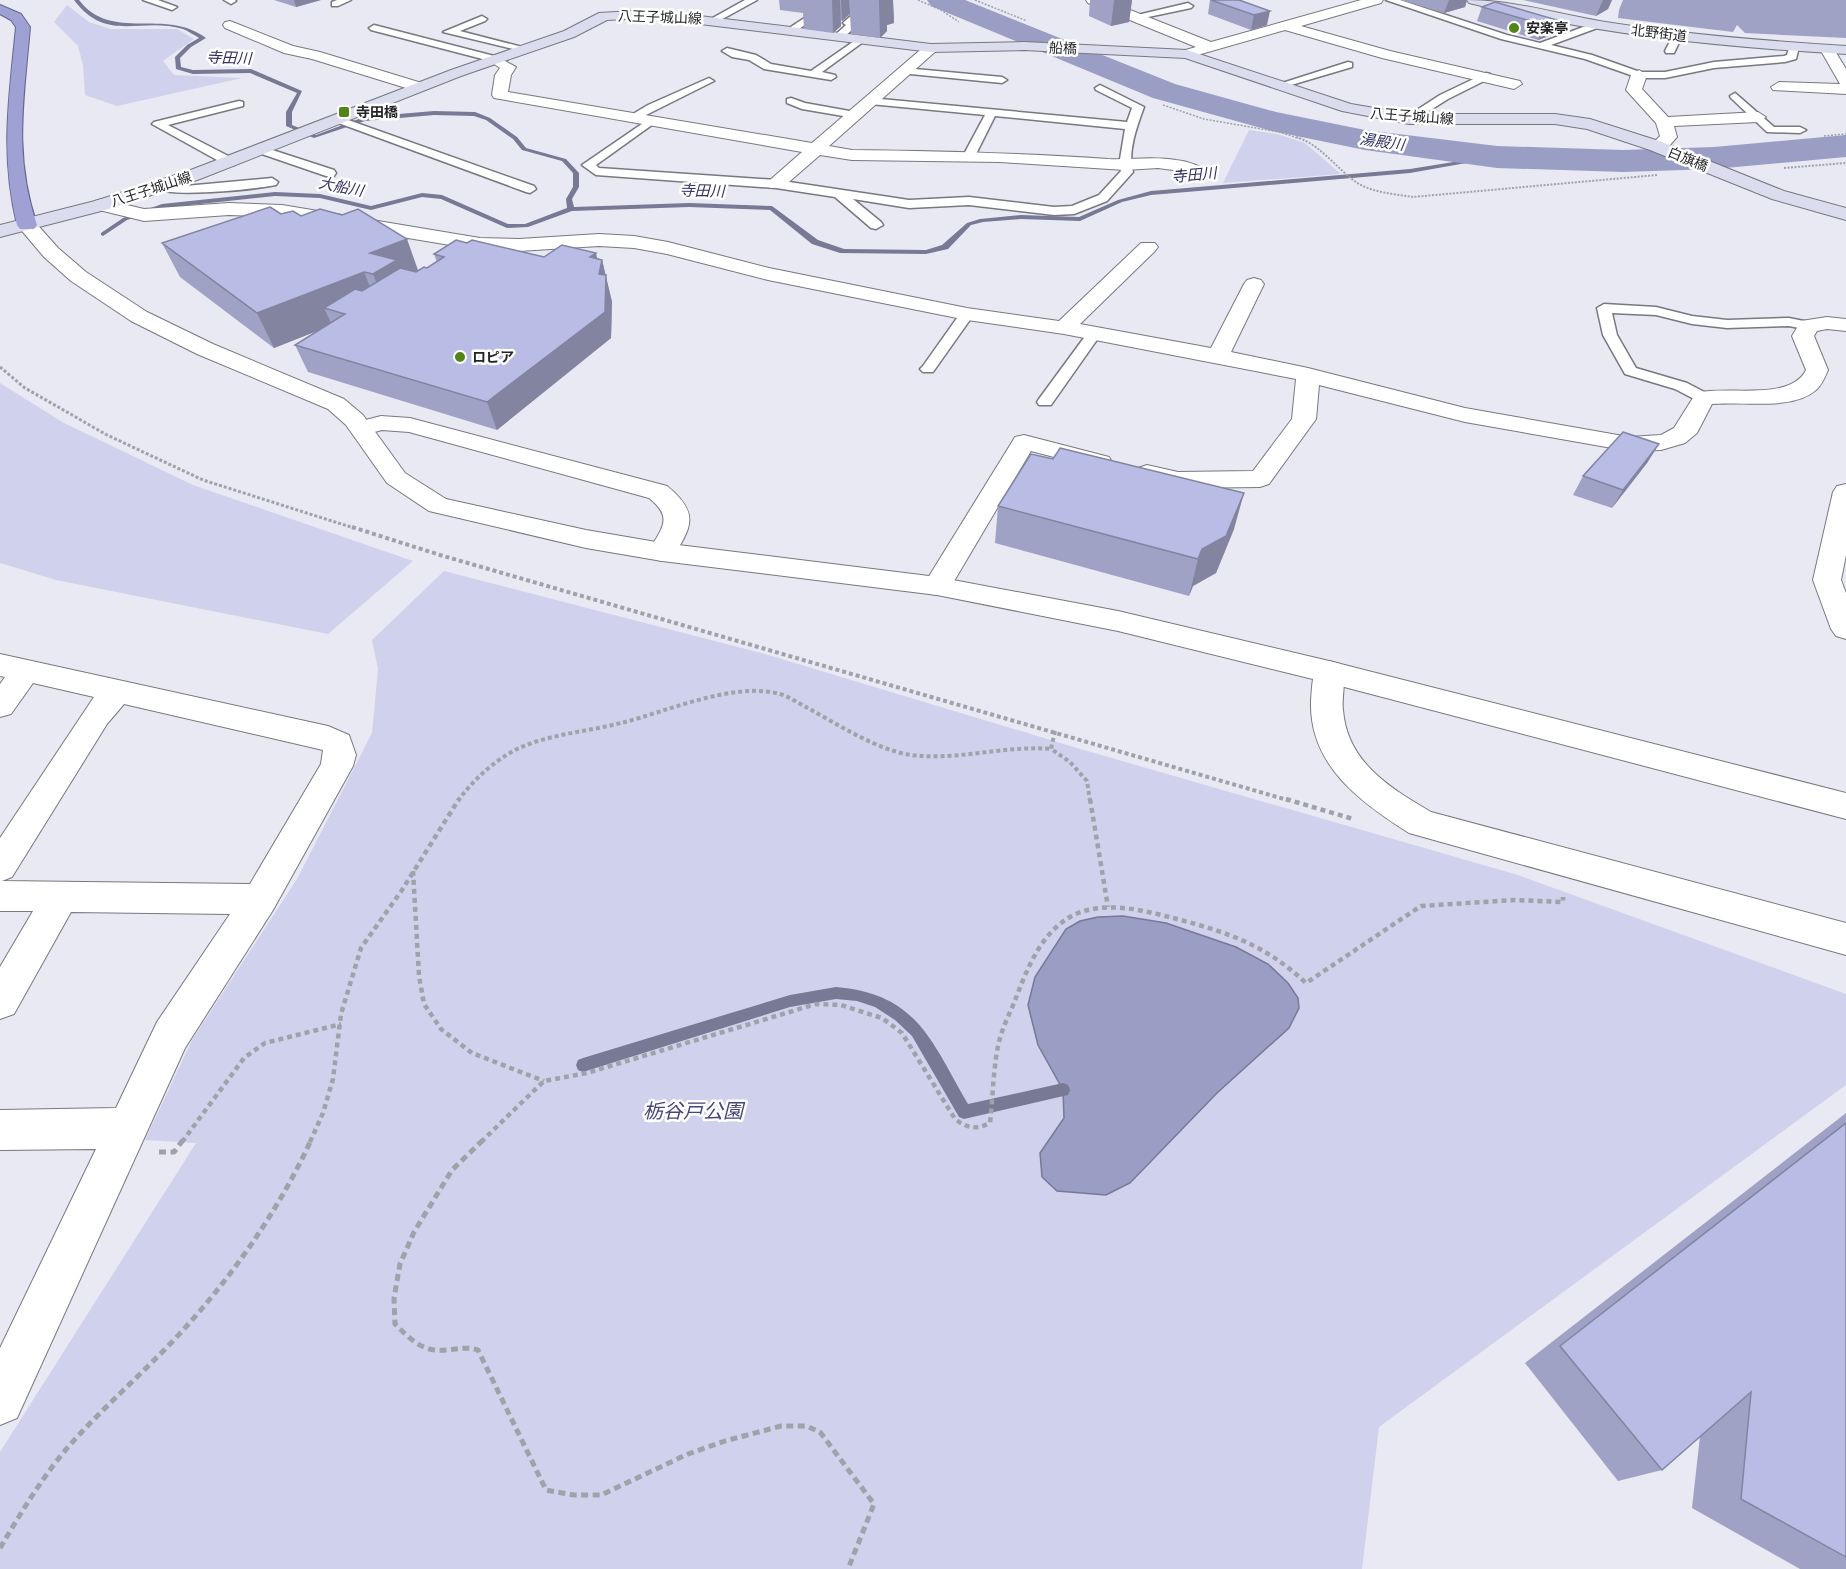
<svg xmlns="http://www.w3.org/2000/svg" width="1846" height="1569" font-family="'Source Serif 4','Noto Sans JP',serif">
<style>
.green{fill:#d0d2ed}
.water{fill:#9a9dc4;stroke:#777995;stroke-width:1.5}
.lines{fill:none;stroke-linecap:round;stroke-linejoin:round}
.stream{fill:#777995;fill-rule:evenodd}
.river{fill:#9a9dc4;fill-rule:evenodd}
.service-casing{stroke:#777880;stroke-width:3}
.minor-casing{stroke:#777880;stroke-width:2}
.tertiary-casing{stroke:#777880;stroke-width:2}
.secondary-casing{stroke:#777880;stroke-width:2}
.trunk-casing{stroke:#646690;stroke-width:2}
.path-far5{stroke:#a1a1a9;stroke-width:1.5;stroke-dasharray:2 1.5;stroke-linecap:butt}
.path-far4{stroke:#a1a1a9;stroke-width:2;stroke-dasharray:2 1.5;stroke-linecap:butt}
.path-far3{stroke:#a1a1a9;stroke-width:3;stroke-dasharray:3 2;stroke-linecap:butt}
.path-far2{stroke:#a1a1a9;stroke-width:4;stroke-dasharray:4 3;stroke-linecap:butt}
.path-far1{stroke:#a1a1a9;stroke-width:4.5;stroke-dasharray:5 4;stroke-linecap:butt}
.path{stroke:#a1a1a9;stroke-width:5;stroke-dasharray:7 4.5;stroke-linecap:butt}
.service{fill:#fff;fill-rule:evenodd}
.minor{fill:#fff;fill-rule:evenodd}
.tertiary{fill:#fff;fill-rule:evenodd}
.secondary{fill:#dbdcee;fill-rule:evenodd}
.trunk{fill:#9fa0d3;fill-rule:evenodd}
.wall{fill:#9fa2c5}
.shaded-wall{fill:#8284a0}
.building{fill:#b9bce5;stroke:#8284a0;stroke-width:1.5}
.poi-dot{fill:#528417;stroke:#fff;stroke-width:2}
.labels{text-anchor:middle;stroke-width:5;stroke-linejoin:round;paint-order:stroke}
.far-street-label{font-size:14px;fill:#242428;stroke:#fff}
.far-poi-label{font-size:14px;font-weight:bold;fill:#242428;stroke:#fff;text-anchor:start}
.far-water-label{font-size:15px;font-style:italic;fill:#302f62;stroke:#fff}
.near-park-label{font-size:20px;font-style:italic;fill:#46467b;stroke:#fff}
</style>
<rect width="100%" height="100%" fill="#e8e9f2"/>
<path class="green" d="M67,5L89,22L111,29H177L194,39L163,61L174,75L242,78L117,106L85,95L83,65L78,46L54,22Z
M1249,130L1277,134L1305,143L1341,174L1223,183Z
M0,383L64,423L193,485L413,561L328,634L56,580L0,563Z
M444,571L765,654L1077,748L1518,875L1846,994V1085L1379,1427L1362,1569H0V1452L196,1143L145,1140L192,1040L297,879L372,733L378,669L372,640Z"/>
<path class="water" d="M1123,916L1166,923L1236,947L1268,964L1288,983L1298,998L1299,1008L1289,1028L1217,1093L1130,1183L1106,1195L1057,1191L1042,1177L1040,1153L1064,1118L1063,1090L1038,1045L1028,1005L1035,977L1066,929L1080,921L1098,917Z"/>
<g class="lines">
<path class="stream" d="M74,0H79C112,43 165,7 206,38L191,47L180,58L181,67L193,70L251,69L302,91L292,112V125L316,135L364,117L434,111L475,112L490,118L517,137L526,148L566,159L579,173V187L572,199L574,207L689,203L772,206L818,240L844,249L926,250L942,245L967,223L980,219L1021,215L1079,217L1118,200L1151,191L1410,169L1497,155L1500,157L1410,173L1151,195L1122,202L1080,221L1021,219L983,222L971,225L948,249L926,254L840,253L812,244L770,210L689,207L572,211L528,227L507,228L441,199L422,197L371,210L320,198L275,196L163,208L127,220L103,236L101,235V233L123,218L162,204L275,192L320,194L371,206L422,193L442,195L508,224H525L567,208L566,199L573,187V173L562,161L522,150L513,139L486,120L474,116L434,115L365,121L314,138L286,126V112L297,93L250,73L193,74L176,69L175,57L187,45L199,38C194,35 188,31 183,29C141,16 107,44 74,0Z
M836,987C918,994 931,1041 968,1104L1063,1083L1068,1085L1070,1090L1068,1095L964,1119L959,1117L912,1036L895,1020L875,1007L857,1001L836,999L790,1007L583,1072L578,1070L576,1065L578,1060L583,1058L790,995Z"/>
<path class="river" d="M927,0H965L1175,84L1276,112L1365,130L1497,146L1623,150L1714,147L1846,135V157L1714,169L1623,172L1497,168L1365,150L1272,131L1153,98L931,6Z"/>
<defs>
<path id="service" d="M143,0H158L177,7L172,10Z
M224,0H235L236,1L231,4Z
M337,0H351L338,6H332V2Z
M745,0H757L717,22L709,20Z
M1386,0H1400L1507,35L1540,43L1594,23H1600V27L1551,45L1592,55L1640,72H1665L1714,62L1784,56L1787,55L1790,45L1799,47L1796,59L1785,62L1714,68L1665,78H1639L1585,59L1501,39Z
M829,2L866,5L871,8L856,22L859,24L857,26L841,39L833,37L846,25L843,23L845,21L858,10L831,8L791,34L783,32Z
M1188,3L1193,6L1191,8L1134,20L1129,17Z
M482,16L487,19L485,21L460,31L526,48V52L443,32Z
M374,25L498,57L499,59L494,62L371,30L369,28Z
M1674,34L1682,36L1674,53H1666L1665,51Z
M860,37L865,40L863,42L822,72L835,75L836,77L831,80L764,69L749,60L732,57L722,51L727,48L756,55L771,64L811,71Z
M1348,62L1352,63V67L1281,88L1276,85Z
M904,68L1002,77L1007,80L1002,83L900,73V69Z
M1486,73L1490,74V78L1448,99L1413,121H1405L1403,119L1440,95Z
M709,78L714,81L638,119L634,120L628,117L648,105Z
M1100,85L1144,107C1137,126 1127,153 1133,172L1107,201L1074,214L1054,215L969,205L909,208L853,199L881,222L883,225L876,229L871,228L835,197L776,188L596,175L582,165L652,117L656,118V122L596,165L599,168L776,180L909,200L969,197L1054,207L1072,206L1099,195L1121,171L1119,165L1125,129L995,116L975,156L969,160L963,156L985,115L870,104L865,101L870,98L1127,122L1132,108L1096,90L1095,88Z
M1735,93L1774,127H1800L1806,130L1800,133L1767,132L1731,98L1730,96Z
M791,98L805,103L855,112L861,115L855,118L802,109L787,103V99Z
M239,101L243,102V106L168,125L234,159V165H226L152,124L154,122Z
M337,116L534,186L536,189L530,193L526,192L333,121L331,119Z
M260,146L334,170L336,173L334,176H326L256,152V148Z
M272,178L278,182L276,185C256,189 166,199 153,187L159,183L185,186Z
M1604,304L1656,307L1692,316L1727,320L1789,318L1814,323L1816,326L1809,330L1789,326L1727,328L1692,324L1656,315L1612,313L1617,335L1636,368L1687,383L1710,395L1712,398L1710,401H1698L1675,389L1625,374L1603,335L1597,308Z
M967,310L974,314L933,372H923L920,369L923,366L962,311Z
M1094,330L1101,334L1051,405H1039L1037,402L1039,399L1089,331Z"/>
<path id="minor" d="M1086,0H1105L1211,42L1361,0H1383L1381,3L1301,26L1390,51L1520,81L1522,84L1514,89L1382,58L1285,30L1187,58L1180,54L1182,51L1196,47L1088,3Z
M230,21L293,46L320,52L425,84L427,87L419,92L312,59L284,53L225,28L223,25L225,22Z
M931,44L936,45L938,48L936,51L829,146L852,150C938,151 1022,153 1108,159C1130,160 1154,156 1176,160C1186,161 1204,166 1209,174L1206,178L1200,179L1173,170L1158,168L1125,170L1000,162L852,160L820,155L782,188H770L767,184L770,180L802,152L494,98L492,95L495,75L500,68L487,59L494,55L516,67L511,75L508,92L812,143L926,45Z
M1827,45L1832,46L1846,69V94L1773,90L1771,87L1779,82L1840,84L1820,49Z
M1639,70L1647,75L1642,89L1668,117L1758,112L1766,117L1758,122L1674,126L1677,137L1670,145L1664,146L1658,145L1655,141L1660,136L1656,123L1626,90L1631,75Z
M102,199L144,209L229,203L282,205L480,238L519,239L599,234L634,236L668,242L769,268L967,308L1059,321L1141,243H1155L1158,247L1155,251L1080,324L1211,348L1244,284L1247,280L1254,278L1261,280L1264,284L1231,352L1308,368L1465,408L1629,437L1661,435L1674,428L1696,393C1727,385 1790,402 1806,370L1792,336L1801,321L1827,317L1846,319V331L1827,329L1817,331L1814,336L1828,370C1825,377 1822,385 1816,390C1792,411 1742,401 1712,404L1697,433L1685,443L1661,450L1629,451L1465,422L1319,385L1316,419L1269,484L1260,487L1178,488L1138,478L1134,473L1138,468L1147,465L1178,472L1253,471L1292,419L1296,379L1064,334L967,320L768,280L667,254L634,248L599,246L519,251L480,250L282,217L229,215L144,221L95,209L93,205L95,201Z
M381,416L410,418L667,486C700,513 692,527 672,558L662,561L652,558L648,552C662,528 674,518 649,498L409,432L382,430L363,435L354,433L351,428L354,423Z
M1024,435L1109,457L1112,462L1109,467L1100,469L1031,451L947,593L937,595L927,593L923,586L1012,442L1015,437Z
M1846,484V555L1841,580L1846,593V639L1836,636L1831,629L1813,580L1833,492L1837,486Z
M0,654L328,726L349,735L356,755L353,766L273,910L185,1048L17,1418L0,1425V1348L96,1149L0,1150V1110L116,1108L157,1022L230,914L71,912L14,1014L0,1019V967L33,911H0V838L94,697L33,683L11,714L0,717V684L5,677L0,676ZM124,704L323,750L321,764L250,884L2,881L12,877L107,724Z
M1329,661L1340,664C1348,678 1341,695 1343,710C1347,762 1390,788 1431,812L1846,923V955L1409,833C1360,802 1309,765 1311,701C1312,688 1312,675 1318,664Z"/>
<path id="tertiary" d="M27,219L34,221L58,248L86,272L147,312L213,344L344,399L363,415L405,473L446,499L586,530L662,543L937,577L1118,611L1329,661L1846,793V819L1329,683L1118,631L937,595L662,561L586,548L429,511L387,483L346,425L328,409L197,354L131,321L71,281L44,257L17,225L20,221Z"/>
<path id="secondary" d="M1467,0C1516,0 1564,16 1612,23C1690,35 1768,41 1846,46V54C1719,47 1593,34 1469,3Z
M650,10L931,44L1024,42L1187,50L1351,104L1409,114H1555L1590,119L1662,142L1784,191L1846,208V220L1772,199L1650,150L1587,129L1555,124H1409L1342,111L1185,58L1024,50L931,52L650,18L607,20L574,37L461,76L200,179L109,209L0,237V225L95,201L188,171L451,70L564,31L599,13Z"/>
<path id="trunk" d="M0,5L21,14L30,27C24,99 13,154 37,225L34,229H20L17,225C0,154 9,98 16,27L11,20L0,14Z"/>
</defs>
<use href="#service" class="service-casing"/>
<use href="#minor" class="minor-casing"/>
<use href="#tertiary" class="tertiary-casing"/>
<use href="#secondary" class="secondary-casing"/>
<use href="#trunk" class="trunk-casing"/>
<path class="path-far5" d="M918,0L941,10L959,22
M975,0L1027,21
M1163,105L1204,119L1279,132L1301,139
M1824,136L1846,134"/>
<path class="path-far4" d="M1296,137C1322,145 1337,170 1359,184C1375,193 1395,194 1413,197L1657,175
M1784,168L1846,163"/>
<path class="path-far3" d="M0,367L25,388L107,435L203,480L357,529"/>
<path class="path-far2" d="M352,527L440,555L1291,801
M1055,731L1051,749L1070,762L1087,781L1090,801
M458,801C473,780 493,762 515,750C548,734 586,732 621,723C666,712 734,681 780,694C788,696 796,702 804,706C836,723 876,750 911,755C958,761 1004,745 1051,749"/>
<path class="path-far1" d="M1090,799L1108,907
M1286,799L1353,819
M413,871L419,976L424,1004L441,1029L472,1053L544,1081
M182,1142L244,1058L265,1043L341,1024
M310,1142L323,1113L333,1079L341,1014L361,948L402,890L459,799
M481,1142L544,1081L587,1073L816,1004L841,1005L882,1018L902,1033L955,1119C967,1128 976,1130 990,1123C993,1097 993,1071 998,1046C1001,1031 1008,1017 1014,1003C1027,969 1042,928 1078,913C1110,901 1146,911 1177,919C1230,933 1265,945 1306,983L1421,906L1514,900L1563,902V897"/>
<path class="path" d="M483,1140L452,1170L414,1232L400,1264L394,1298L395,1324C406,1335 418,1348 435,1350C450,1352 463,1345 478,1350L546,1490L574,1495H601L688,1454L725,1441L781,1426H806L820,1432L874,1504L848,1569
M159,1152H174L183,1140
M0,1548C21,1513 42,1477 69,1446C105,1405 147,1370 184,1329C234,1274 280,1208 311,1140"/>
<use href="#service" class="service"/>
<use href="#minor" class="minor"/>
<use href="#tertiary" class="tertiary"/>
<use href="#secondary" class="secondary"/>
<use href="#trunk" class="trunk"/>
</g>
<path class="wall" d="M274,0H321L296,7Z
M779,0H893L894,23L887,25V31L880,38L851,34L850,14L842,21L841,20V26L833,33L804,29L803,13L780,10Z
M1090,0H1132L1129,22L1111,26L1089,16Z
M1210,0H1239L1267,25L1251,30L1208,14Z
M1401,0H1467L1465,7L1444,13Z
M1523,0H1612L1608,9L1596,16Z
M1623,0H1846V38L1745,33L1737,25L1733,32L1618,18L1619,10Z
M1482,7L1557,20L1552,35L1538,40L1477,21Z
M281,214L301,216L418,271L427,268L437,262L434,254L467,243L544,257L597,258L602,260L612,302L611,338L497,430L308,372L295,345L317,331L274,348L180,277L162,243Z
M1659,444L1647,463L1612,508L1573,495L1583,476Z
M998,506L1234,529L1216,573L1193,586L1189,596L995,543Z
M1846,1113V1569H1800L1692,1508L1700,1436L1662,1470L1618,1481L1525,1363Z"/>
<path class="shaded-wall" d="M294,0H321L296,7Z
M832,0H840L841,26L833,33Z
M841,0H849L850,14L842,21Z
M879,0H893L894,23L887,25V31L880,38Z
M1114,0H1132L1129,22L1111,26Z
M1449,0H1467L1465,7L1444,13Z
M1603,0H1612L1608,9L1596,16Z
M1270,11L1267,25L1251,30L1254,15Z
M1557,20L1552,35L1538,40L1544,25Z
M407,239L419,273L387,309L373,274L370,253Z
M596,253L600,271L602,260L612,302L611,338L497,430L487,402L590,257Z
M364,272L378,307L324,308L332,325L274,348L257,313Z
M1659,444L1647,463L1612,508L1623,490Z
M1244,493L1234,529L1216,573L1193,586L1189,596L1198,559L1202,549Z"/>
<path class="building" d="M1211,0H1239L1270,11L1254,15Z
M1495,2L1557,20L1544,25L1482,7Z
M270,207L281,214L293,211L301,216L320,209L342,215L358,209L407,239L370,253L397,260L373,274L364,272L257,313L162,243Z
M456,240L467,243L472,240L544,257L562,245L596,253L590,257L602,260L599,274L606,275L605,312L487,402L295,345L345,314L324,308L355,289L362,291L400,268L416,272L424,267L427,268L444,257L434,254Z
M1623,432L1659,444L1623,490L1583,476Z
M1060,448L1244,493L1226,536L1202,549L1198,559L998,506L1031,454L1053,459Z
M1846,1123V1557L1741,1499L1751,1392L1662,1470L1560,1346Z"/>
<g class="poi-dot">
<circle cx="1514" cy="28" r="6"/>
<rect x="338" y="106" width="12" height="12" rx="3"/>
<circle cx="460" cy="357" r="6"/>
</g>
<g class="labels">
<g class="far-street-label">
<text transform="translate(660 17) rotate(2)" y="5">八王子城山線</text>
<text transform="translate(1659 33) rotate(7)" y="5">北野街道</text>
<text transform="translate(1063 48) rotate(2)" y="5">船橋</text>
<text transform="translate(1412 116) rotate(4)" y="5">八王子城山線</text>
<text transform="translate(1688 159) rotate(22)" y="5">白旗橋</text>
<text transform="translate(151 189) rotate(-18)" y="5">八王子城山線</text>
</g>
<g class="far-poi-label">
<text x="1526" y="33">安楽亭</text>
<text x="356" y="117">寺田橋</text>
<text x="472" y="362">ロピア</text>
</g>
<g class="far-water-label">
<text transform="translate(229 58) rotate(2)" y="5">寺田川</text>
<text transform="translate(1382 142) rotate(8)" y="5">湯殿川</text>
<text transform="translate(1194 175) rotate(-5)" y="5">寺田川</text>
<text transform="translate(341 187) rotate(11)" y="5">大船川</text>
<text transform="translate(702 191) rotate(1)" y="5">寺田川</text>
</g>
<g class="near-park-label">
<text x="693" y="1118">栃谷戸公園</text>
</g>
</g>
</svg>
